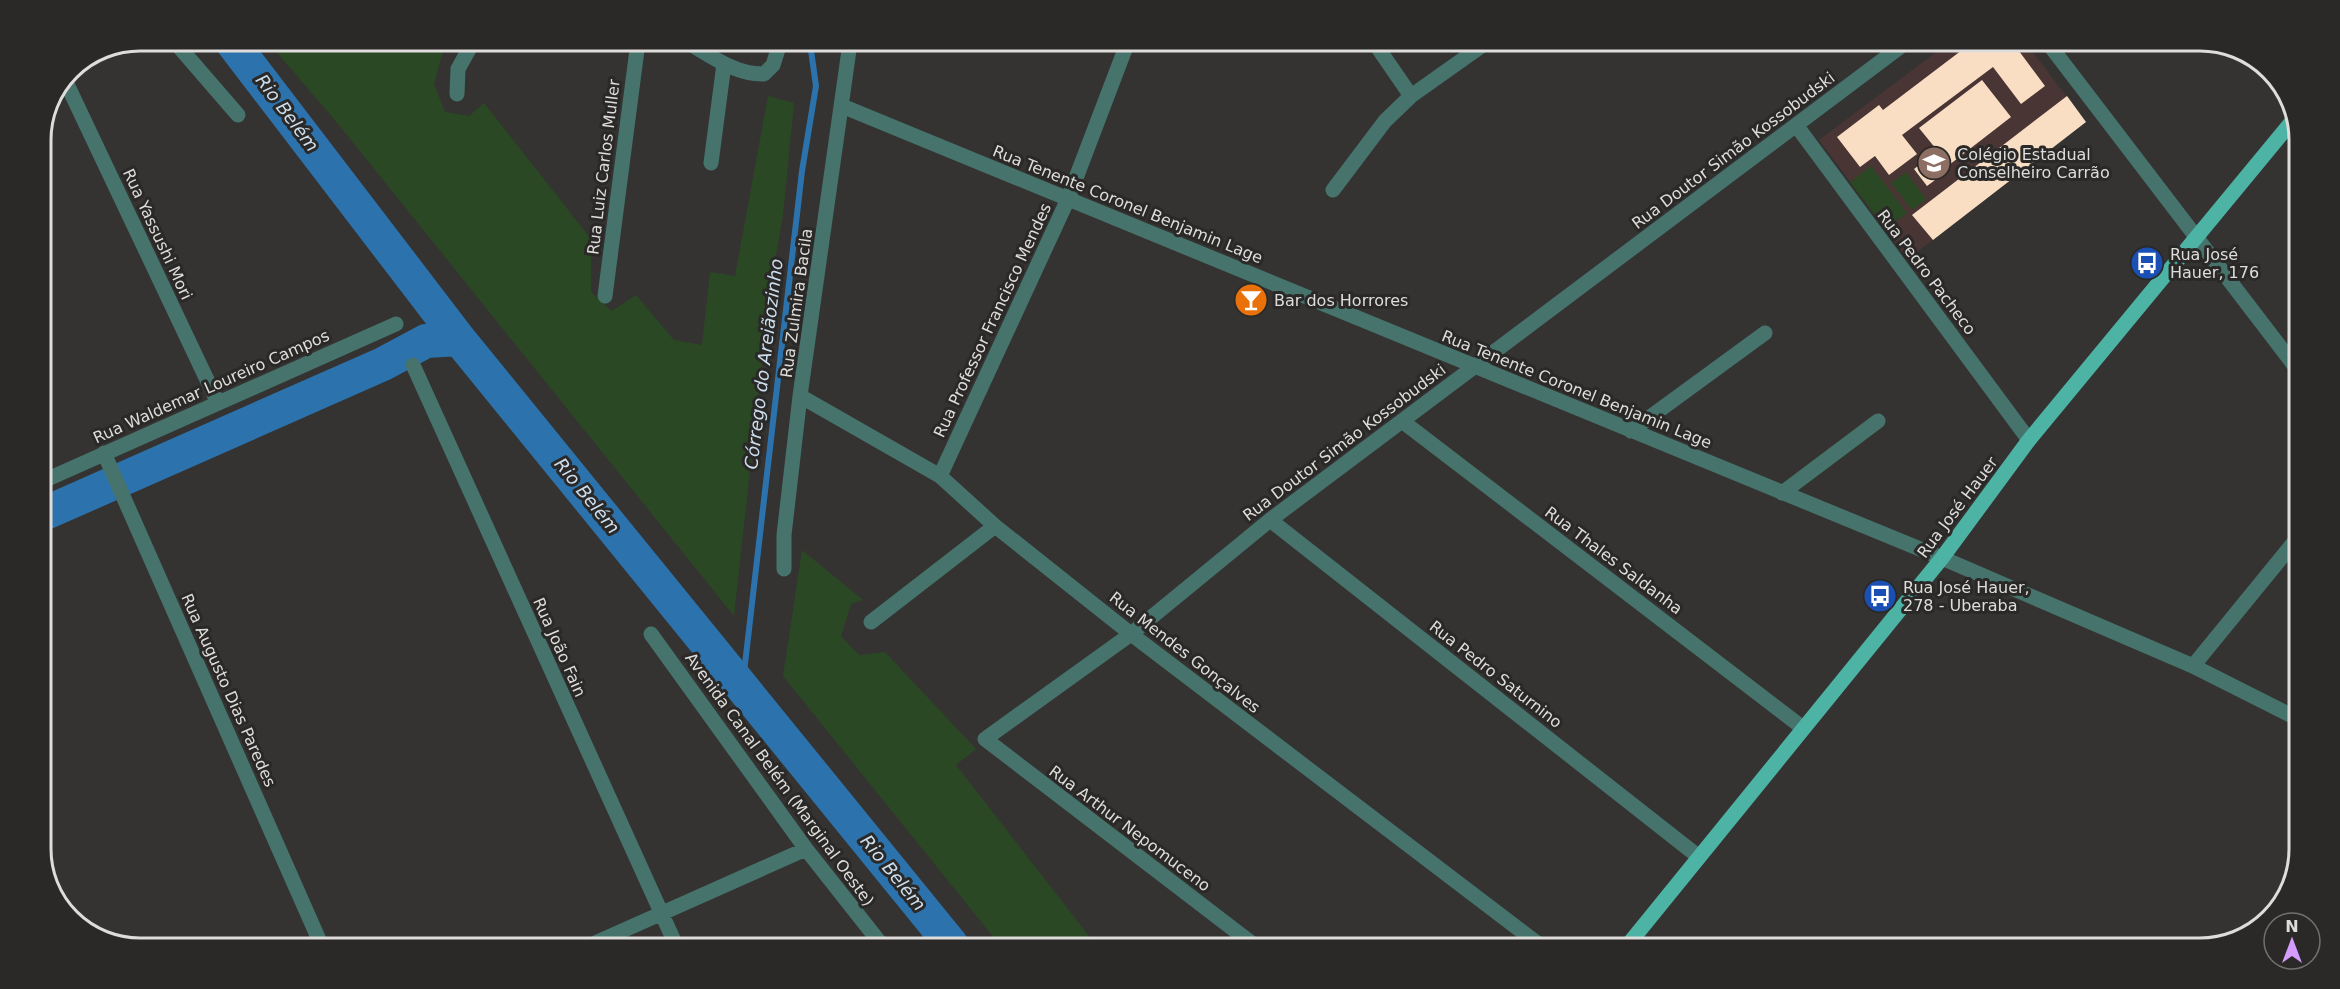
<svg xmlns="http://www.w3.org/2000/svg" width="2340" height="989" font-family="'DejaVu Sans',sans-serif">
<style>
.education{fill:#4a3535}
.grass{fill:#2b4824}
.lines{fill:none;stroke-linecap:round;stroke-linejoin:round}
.stream{stroke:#2c73ad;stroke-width:6}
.river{stroke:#2c73ad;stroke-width:34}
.building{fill:#f9dec4}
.minor{stroke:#46746d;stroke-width:15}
.major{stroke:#4db3a5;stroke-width:15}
.labels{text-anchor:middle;stroke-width:6;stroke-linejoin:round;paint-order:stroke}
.street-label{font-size:16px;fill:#dedddb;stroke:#2a2927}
.poi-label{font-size:16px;fill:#dedddb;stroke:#2a2927;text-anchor:start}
.water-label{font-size:18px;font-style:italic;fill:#cddeee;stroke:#2a2927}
.rim{fill:none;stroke:#dedddb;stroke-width:3}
</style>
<rect width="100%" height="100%" fill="#343331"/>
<path class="education" d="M1943,47H2029L2086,122L1908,259L1819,140Z"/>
<path class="grass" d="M267,41L436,42L443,51L434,84L445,112L469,116L484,103L591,239V292L612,311L636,295L674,340L702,345L710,272L735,276L768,96L794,103L783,215L770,290L734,616L334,119Z
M1871,166L1907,213L1886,229L1850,182Z
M1906,172L1926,199L1912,210L1891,183Z
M802,550L863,600L851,604L841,636L859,655L885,652L976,749L956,765L1096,945L999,944L783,676Z"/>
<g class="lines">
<path class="stream" d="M742,690L802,171L816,86L810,43"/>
<path class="river" d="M231,41L459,339L951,944
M41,515L383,364L426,341L459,339"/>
</g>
<path class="building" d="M1966,47H2016L2045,86L2021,104L1993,67L1902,135L1917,154L1889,175L1875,156L1860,167L1837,137L1879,105L1883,110Z
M1982,80L2011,117L1949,165L1919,128Z
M2067,96L2086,122L1933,240L1912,215Z
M1932,155L1946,172L1927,186L1914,169Z"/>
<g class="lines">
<path class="minor" d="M174,41L238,115
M687,42C711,56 736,75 764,74L773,65L780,43
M1376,45L1411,96
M2051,47L2297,369
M65,80L218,403
M457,94L458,69L473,42
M842,106L1942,558L2193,666L2294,717
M1796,125L2029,440
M711,163L724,64
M1333,190L1385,121L1411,96L1483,45
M605,296L638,42
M413,365L675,943
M800,396L940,476L995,526L1131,634L1541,946
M1402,421L1803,728
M1631,431L1765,333
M104,453L320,942
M940,476L1068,199L1127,44
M41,482L396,324
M1782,493L1878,421
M1270,520L1699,857
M784,569V535L800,396L850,43
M871,622L995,526
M651,634L806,849L881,944
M2193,666L2295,541
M595,943L806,849
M1254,945L985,739L1131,634L1270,520L1900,47"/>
<path class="major" d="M1627,946L1942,558L2029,440L2294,119"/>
</g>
<defs>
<symbol id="school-disc" viewBox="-11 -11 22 22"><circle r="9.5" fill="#8d6e63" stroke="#2a2927"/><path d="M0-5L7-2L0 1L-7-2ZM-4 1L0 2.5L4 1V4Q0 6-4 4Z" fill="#fff"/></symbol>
<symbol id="bus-disc" viewBox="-11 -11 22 22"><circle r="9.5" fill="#1a4fb4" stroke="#2a2927"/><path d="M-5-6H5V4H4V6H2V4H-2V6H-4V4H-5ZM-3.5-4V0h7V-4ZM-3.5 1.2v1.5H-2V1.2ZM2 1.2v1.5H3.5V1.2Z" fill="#fff"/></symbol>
<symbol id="bar-disc" viewBox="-11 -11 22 22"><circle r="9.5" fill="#e8710a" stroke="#2a2927"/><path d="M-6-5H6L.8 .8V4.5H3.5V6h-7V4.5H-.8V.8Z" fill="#fff"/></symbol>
</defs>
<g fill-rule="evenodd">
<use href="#school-disc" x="1915" y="144" width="38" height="38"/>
<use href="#bus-disc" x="2128" y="244" width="38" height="38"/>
<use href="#bar-disc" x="1232" y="281" width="38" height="38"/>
<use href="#bus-disc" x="1861" y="577" width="38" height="38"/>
</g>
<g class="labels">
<g class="street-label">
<text transform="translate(1733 150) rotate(-37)" y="6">Rua Doutor Simão Kossobudski</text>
<text transform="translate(603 167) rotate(-83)" y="6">Rua Luiz Carlos Muller</text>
<text transform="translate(1128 204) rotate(22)" y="6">Rua Tenente Coronel Benjamin Lage</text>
<text transform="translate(158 234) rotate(65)" y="6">Rua Yassushi Mori</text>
<text transform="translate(1927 272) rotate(53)" y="6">Rua Pedro Pacheco</text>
<text transform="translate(796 303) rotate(-82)" y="6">Rua Zulmira Bacila</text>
<text transform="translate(992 320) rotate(-65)" y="6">Rua Professor Francisco Mendes</text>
<text transform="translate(211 386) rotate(-24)" y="6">Rua Waldemar Loureiro Campos</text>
<text transform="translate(1577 389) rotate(22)" y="6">Rua Tenente Coronel Benjamin Lage</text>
<text transform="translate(1344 442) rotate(-37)" y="6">Rua Doutor Simão Kossobudski</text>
<text transform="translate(1957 507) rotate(-53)" y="6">Rua José Hauer</text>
<text transform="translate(1614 560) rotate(37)" y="6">Rua Thales Saldanha</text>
<text transform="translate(560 647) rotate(66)" y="6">Rua João Fain</text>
<text transform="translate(1185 652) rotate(38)" y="6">Rua Mendes Gonçalves</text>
<text transform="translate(1496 674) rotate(38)" y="6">Rua Pedro Saturnino</text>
<text transform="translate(229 690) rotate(66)" y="6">Rua Augusto Dias Paredes</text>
<text transform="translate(780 779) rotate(54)" y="6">Avenida Canal Belém (Marginal Oeste)</text>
<text transform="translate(1130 828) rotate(37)" y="6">Rua Arthur Nepomuceno</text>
</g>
<g class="poi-label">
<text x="1957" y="160">Colégio Estadual<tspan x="1957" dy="18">Conselheiro Carrão</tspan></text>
<text x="2170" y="260">Rua José<tspan x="2170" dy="18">Hauer, 176</tspan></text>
<text x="1274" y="306">Bar dos Horrores</text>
<text x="1903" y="593">Rua José Hauer,<tspan x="1903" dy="18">278 - Uberaba</tspan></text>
</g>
<g class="water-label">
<text transform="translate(287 113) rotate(53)" y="6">Rio Belém</text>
<text transform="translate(764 364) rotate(-83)" y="6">Córrego do Areiãozinho</text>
<text transform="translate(587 496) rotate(51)" y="6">Rio Belém</text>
<text transform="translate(893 873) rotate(51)" y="6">Rio Belém</text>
</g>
</g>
<path d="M0 0H2340V989H0ZM140 51H2200A89 89 0 0 1 2289 140V849A89 89 0 0 1 2200 938H140A89 89 0 0 1 51 849V140A89 89 0 0 1 140 51Z" fill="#2a2927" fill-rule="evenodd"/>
<path class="rim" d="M140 51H2200A89 89 0 0 1 2289 140V849A89 89 0 0 1 2200 938H140A89 89 0 0 1 51 849V140A89 89 0 0 1 140 51Z"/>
<g transform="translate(2292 941)"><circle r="28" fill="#2a2927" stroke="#72716f" stroke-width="1.5"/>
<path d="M0-4.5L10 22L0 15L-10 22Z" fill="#d49cfc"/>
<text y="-9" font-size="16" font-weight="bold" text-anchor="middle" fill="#dedddb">N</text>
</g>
</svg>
